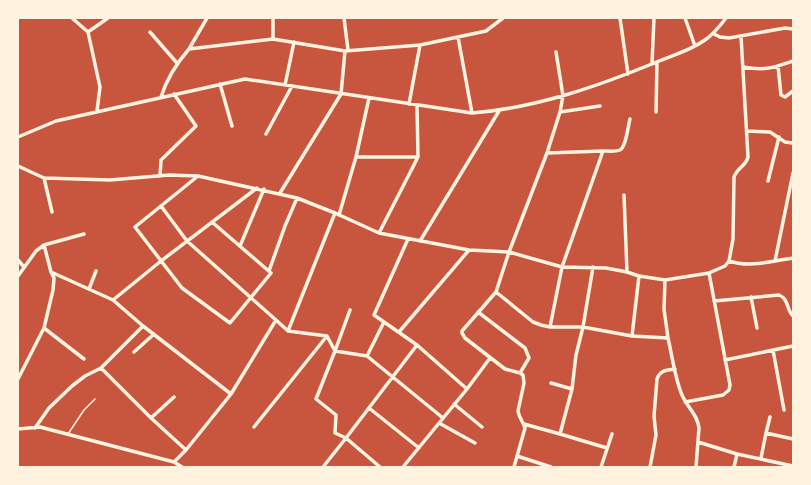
<svg xmlns="http://www.w3.org/2000/svg" width="811" height="485" font-family="'Varela Round',sans-serif">
<style>
.lines{fill:none;stroke-linecap:round;stroke-linejoin:round}
.service{stroke:#fff3e0;stroke-width:1.5}
.minor{stroke:#fff3e0;stroke-width:3.5}
</style>
<rect width="100%" height="100%" fill="#c8553d"/>
<g class="lines">
<path class="service" d="M68,434L84,410L95,399"/>
<path class="minor" d="M72,18L88,32
M344,18L348,50
M620,18L628,74
M685,18L695,46
M150,32L177,63
M714,34L720,37L729,38L785,28L793,29
M458,37L472,113
M273,39V18
M420,45L486,31L503,18
M189,49L207,18
M345,51L420,45L409,104
M652,64L654,18
M778,66L781,95L785,97L793,91
M743,67C765,71 772,68 793,61
M220,84L232,126
M285,85L294,42
M161,97C167,78 176,64 189,49L273,39L345,51L341,94L280,193
M369,98L356,157H418L379,233
M417,105L418,157
M97,111L100,87L88,32L108,18
M560,112L600,106
M656,112L657,62
M747,131L770,132L785,142L793,143
M266,134L292,86
M18,137L56,121L245,79L472,113C536,108 599,86 659,61C674,55 691,50 705,40C714,34 720,26 726,18
M603,151C608,151 615,152 620,150C626,147 628,126 630,119
M547,153L603,151L562,267L550,327
M18,166L44,178L110,180L169,175L198,176L297,198L335,213L379,233L469,250L509,252L562,267L606,268L627,272L639,276L665,280L709,273L725,266L729,261L733,239L734,177C737,168 746,166 748,157L741,36
M160,176L161,160L196,126L174,94
M198,176L135,227L182,288L230,323L271,273L212,222
M44,178L52,212
M768,181L779,137
M624,195L627,272
M161,206L187,241L276,320
M339,215L356,157
M420,241L499,111
M44,245L84,234
M240,246L264,189
M18,260L24,267
M729,261C750,268 772,261 793,258
M775,261L793,173
M269,271L285,226L297,198
M18,276L36,251L44,245L51,272L113,300L143,326L231,394
M665,280L664,309L668,338
M89,289L96,271
M496,292L533,322L541,325L550,327H583L632,336L668,338C672,355 675,379 682,395C687,407 698,415 699,428L696,467
M751,297L757,328
M113,300L161,261L257,188
M714,301L779,295C789,299 786,309 793,316
M478,312L525,348L529,358L520,373
M384,322L367,356L443,418
M44,328L84,359
M288,331L327,336L335,351L350,310
M399,332L469,250
M632,336L639,276
M773,350L784,410
M134,352L154,334
M725,360L793,346
M101,368L151,418L186,450
M18,379L44,328L53,290L54,278L51,272
M551,383L572,389
M467,389L490,358
M685,402L723,395L729,390L730,385L709,273
M454,404L482,427
M369,408L419,448
M151,418L174,397
M439,423L475,443
M524,424L560,434L572,389L576,355L583,327L593,267
M254,427L327,336
M35,428L49,408L72,386L85,376L101,368L143,326
M18,429L40,427L174,462L182,467
M766,433L793,439
M560,434L607,448
M698,442L737,454L793,466
M517,456L551,467
M761,458L766,433L770,417
M174,462L186,450L231,394L276,320L288,331L335,213
M323,467L346,438L335,433L336,415L316,399L335,351L367,356
M380,467L346,438L417,345
M403,467L467,389L417,345L374,315L408,239
M514,467L525,428C523,421 519,418 518,411L524,383L523,375L520,373L505,369L465,338L462,333V331L496,292L509,252L547,153L560,112L563,96L556,52
M601,467L612,434
M650,467L656,435L654,416L657,379C660,370 667,370 675,369
M734,467L737,454"/>
</g>
<rect width="811" height="485" fill="none" stroke="#fff3e0" stroke-width="38"/>
</svg>
